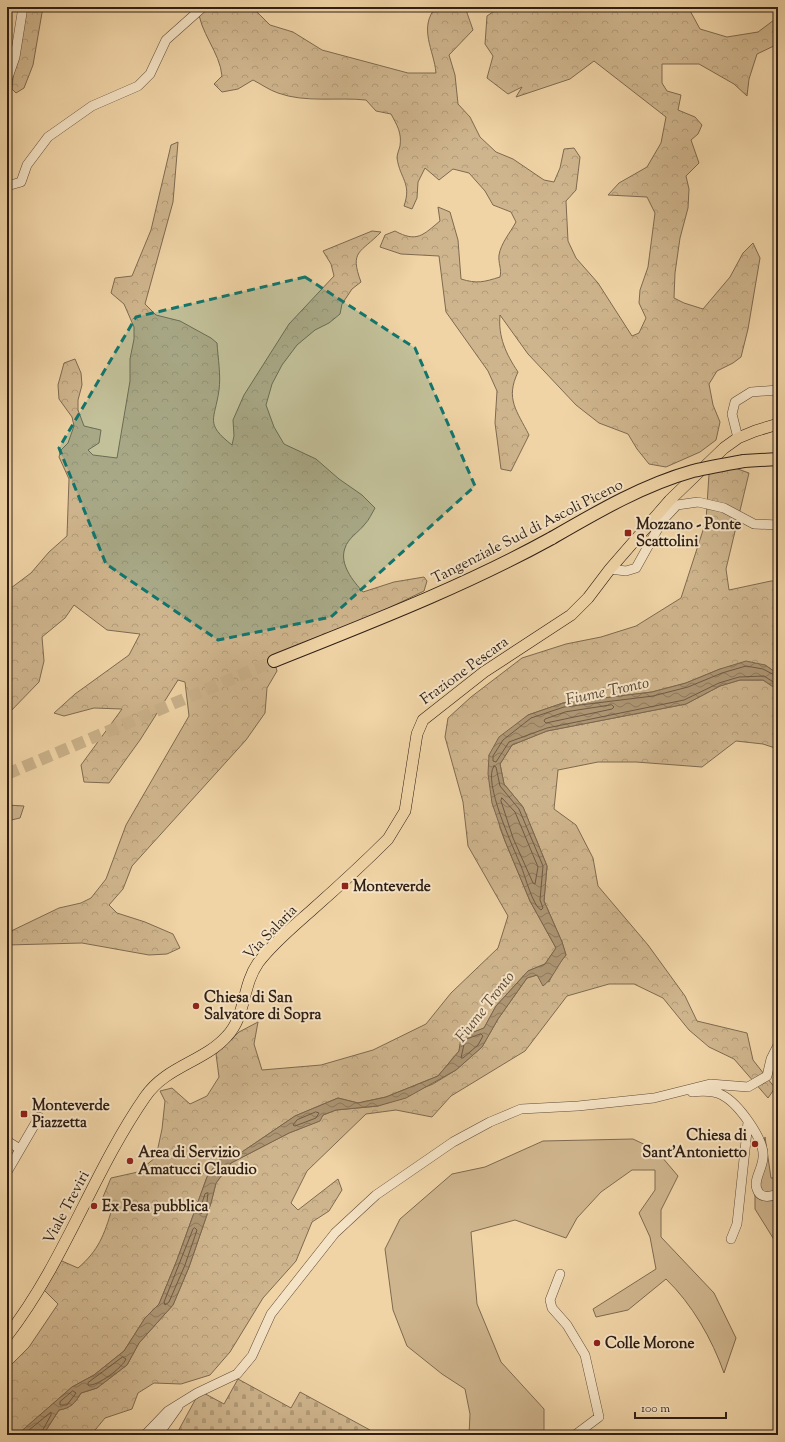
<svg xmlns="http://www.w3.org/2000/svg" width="785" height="1442" font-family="'Sorts Mill Goudy',serif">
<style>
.grass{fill:#cfb58d;stroke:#7e6a50}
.forest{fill:url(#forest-crowns);stroke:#7e6a50}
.cemetery{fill:url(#cemetery-stones);stroke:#7e6a50}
.water{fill:url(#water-waves);stroke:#7b664e}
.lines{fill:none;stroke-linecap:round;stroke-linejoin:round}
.shore{stroke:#6e5a44;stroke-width:1}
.highway-tunnel{stroke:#c9b089;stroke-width:12;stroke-dasharray:12 6;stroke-linecap:butt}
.minor-casing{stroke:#5e4c38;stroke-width:10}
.major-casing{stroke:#2e1e14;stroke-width:12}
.highway-casing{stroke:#2e1e14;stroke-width:14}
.minor{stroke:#f5e3c5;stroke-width:9}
.major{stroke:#f0d4a6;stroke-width:11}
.highway{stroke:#f0d4a6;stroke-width:12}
.highway-bridge-casing{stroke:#2e1e14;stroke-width:14;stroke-linecap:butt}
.highway-bridge{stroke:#f0d4a6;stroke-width:12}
.marked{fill:#0f766e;fill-opacity:0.2;stroke:#0f766e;stroke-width:3;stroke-dasharray:8 5;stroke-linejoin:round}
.poi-dot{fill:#8f2418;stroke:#f5e3c5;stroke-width:1.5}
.labels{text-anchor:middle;stroke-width:4;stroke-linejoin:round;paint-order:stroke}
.poi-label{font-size:15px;font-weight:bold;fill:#2e1e14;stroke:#f5e3c5;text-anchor:start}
.street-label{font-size:15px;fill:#2e1e14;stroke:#f5e3c5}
.water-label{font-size:16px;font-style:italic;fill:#5b4836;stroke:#f5e3c5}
</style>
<defs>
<pattern id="forest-crowns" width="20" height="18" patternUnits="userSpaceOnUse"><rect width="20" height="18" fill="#cfb58d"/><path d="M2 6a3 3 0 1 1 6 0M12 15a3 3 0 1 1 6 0" fill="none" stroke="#b29b79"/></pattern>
<pattern id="cemetery-stones" width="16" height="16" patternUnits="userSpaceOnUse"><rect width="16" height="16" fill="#cfb58d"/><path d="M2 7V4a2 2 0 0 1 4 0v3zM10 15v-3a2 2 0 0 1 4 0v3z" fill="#b29b79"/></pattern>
<pattern id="water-waves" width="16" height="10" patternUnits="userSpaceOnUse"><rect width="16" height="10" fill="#ae9674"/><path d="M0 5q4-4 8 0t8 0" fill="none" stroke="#8e7a5e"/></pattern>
</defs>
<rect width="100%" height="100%" fill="#f0d4a6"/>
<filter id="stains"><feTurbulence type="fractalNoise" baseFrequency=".005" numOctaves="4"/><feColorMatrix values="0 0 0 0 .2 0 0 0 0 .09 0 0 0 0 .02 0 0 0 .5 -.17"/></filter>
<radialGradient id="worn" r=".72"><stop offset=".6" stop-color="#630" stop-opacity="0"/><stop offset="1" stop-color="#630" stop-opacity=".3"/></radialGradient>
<path class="grass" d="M765,1137L771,1178H778V1246L755,1209V1175Z
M633,1139L656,1150L678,1176L661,1210V1237L714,1293L736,1338L724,1373C712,1339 692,1304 666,1279L628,1310L596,1317L593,1309L656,1269L650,1237L639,1213L655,1190V1170H632L601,1192L577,1218L566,1238L515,1220L471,1232L477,1304L501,1362L544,1409V1435H469L470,1414L465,1389L442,1374L407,1346L393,1310L385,1249L400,1219L452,1174L485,1167L543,1141Z"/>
<path class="forest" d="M19,7H43L33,65L24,88L16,93L12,89Z
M198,7H252L270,25L293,32L322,50L408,73H436C434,50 418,28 436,7H465L473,30L449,55L455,75L458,104L470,117L480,137L496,152L513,159L544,180L554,182L560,168L564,149L574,148L580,157L576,190L566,201L568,241L576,258L598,283L632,336L639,333L646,318L639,303L640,290L648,267L655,213L647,197L608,195L619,183L647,167L661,143L666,117L594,61L570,79L516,97L522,87L508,94L487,78L493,56L485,44L487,16L500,7H688L700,29L727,37L758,32L778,17V44L757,54L749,79L747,96L734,84L699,64H662V83L667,91L681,95L678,110L695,117L702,125L698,134L691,140L699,163L686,176L689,189L688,208L680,238L675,273L674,298L684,303L703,309L730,277L743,253L753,243L760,258L748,329L741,357L733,363L717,371L709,384L713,405L720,422L716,440L700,452L666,467L649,464L637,449L628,434L599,423L576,405L528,354L500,315C498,337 506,354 518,372C505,399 517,411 529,435L511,471L501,469L495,423L497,391L488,371L446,312L439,256L401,254L380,247L385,235L395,231C417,243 423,235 440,221L438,207L450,212L458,240L461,279C477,284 484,282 500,277C502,269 498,263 499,255C501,243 510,233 516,222L511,212L493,205L485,191L469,173L453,169L439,180L425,168L418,182L417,198L412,209L404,206C412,183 400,179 397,158C397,154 399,150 400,146C402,133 397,125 391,114L376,111L366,100C338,97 305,103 278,93C269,90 261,84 253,80L238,89L222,92L214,84L222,76C220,52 199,32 198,7Z
M178,142L173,202L145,304L156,315L180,321L211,338L217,343C218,358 221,376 219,390C215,420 204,423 232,445L234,436L233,420L244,395L289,324L334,276L331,264L323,251L372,231L381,232C361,253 349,250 361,282L352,289L342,304L340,314L329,323L315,330L297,345L282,365L272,384L266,405L274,427L284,444L316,459L339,479L362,495L375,508C372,513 369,520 365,524C359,532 348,538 345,548C339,564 353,581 363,592L394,582L424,577L427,581L424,591L372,616L317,637L273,656L277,671L267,688L265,713L246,740L132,866L123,889L109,905L117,913L145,922L173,934L180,948L167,954L149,955L82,943L7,945V933L59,908L81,903L91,898L106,879L126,825L189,716L185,682L178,680L140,740L109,783L84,782L81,765L122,709L94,708L64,716L54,713L75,694L129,655L140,634L107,630L74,605L65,618L42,637L44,661L39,682L7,715V591L31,573L49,552L67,536L69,479L59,457L61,450L68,443L74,426L72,417L59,399L58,385L64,363L75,359L81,373L82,385L78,400V410L84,426L101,430L99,443L88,450L93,455L117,458L130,381V359L134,339V327L124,304L111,293L115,278L132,276L151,230L171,145Z
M735,468L749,473L726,569L729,590L771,581H778V674L765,665L720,669L686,683L652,692L563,703L528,715L489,755L500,828L505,841L530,901L556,948L545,964L528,971L496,1006L484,1028L462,1037L459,1051L438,1076L386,1097L358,1103L338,1098L295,1116L239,1154L219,1160L207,1177L177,1260L159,1304L145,1318L124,1351L94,1375L72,1387L17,1435H7V1369L29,1347L58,1304L44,1290L55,1258L78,1268C99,1250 104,1235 112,1209L103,1197L111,1178L138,1172L156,1157L162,1129L165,1101L160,1091L172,1088L190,1104L207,1096L219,1077L216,1054L239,1032L258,1022L254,1044L262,1070L321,1065L373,1050L426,1024L451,993L498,948L508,916L468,846L463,802L445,737L448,718L471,697L522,658L566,644L601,637L636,626L681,598L706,521L709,474Z
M740,680H763L778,690V749L763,744L736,741L702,767L636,762H598L558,770L554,809L576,825L593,858L598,886L648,945L685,996L697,1021L747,1033L753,1060L775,1088L768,1098L734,1059L709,1047L689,1030L663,998L634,984H609L567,996L525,1051L451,1096L432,1117L396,1110L366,1114L307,1171L291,1203L298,1210L338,1179L342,1190L329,1211L312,1222L296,1261L263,1298L230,1352L210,1375L181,1384L154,1383L138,1393L132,1409L105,1418L91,1435H43L59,1410C71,1408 75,1403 81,1393L97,1388L127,1365L139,1343L173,1305L189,1267L211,1203L216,1183L231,1163L289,1133L319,1121L323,1115L336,1110L378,1106L433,1084L456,1070L482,1047L498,1019L527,978L537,975L549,982L556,967L566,955L562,942L544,901L547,866L523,807L504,784L500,764L512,745L547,731L686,704L720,686Z
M7,805L24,806L20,818L7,821Z"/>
<path class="cemetery" d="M238,1379L291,1408L300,1392L370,1430L367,1435H176L200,1391L224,1404Z"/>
<path class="water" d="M746,661L765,665L778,674V690L763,680H740L720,686L686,704L547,731L512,745L500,764L504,784L523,807L547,866L544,901L562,942L566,955C558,964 552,980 543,986L537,975L527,978L498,1019L482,1047L456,1070L406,1098L378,1106L336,1110L323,1115L320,1121L289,1133L231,1163L216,1183L211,1203L189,1267L173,1305L139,1343L127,1365L97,1388L81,1393C75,1403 71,1408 59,1410L43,1435H17L72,1387L94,1375L124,1351L145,1318L159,1304L177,1260L207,1177L219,1160L239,1154L295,1116L338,1098L358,1103L386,1097L438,1076L459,1051L461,1037L484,1028L496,1006L528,971L545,964L556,948L530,901L505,841L492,803L488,774L489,755L499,737L528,715L563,703L652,692L686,683L720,669Z"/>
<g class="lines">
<path class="shore" d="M778,677L763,669L746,666L722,673L688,687L653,696L564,707L531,718L503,740L493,756V761L496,762L509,742L547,728L684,700L719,683L739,677L764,676L778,685
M612,705L614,707L612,709L546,723L544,721L545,719L565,712Z
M494,766L496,767L500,786L519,809L543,866L540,900L543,908L541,910C533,906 525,876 521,866C514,849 482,781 494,766Z
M502,798L515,812L538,867L535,884L533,883L513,838L501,801Z
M481,1034L483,1036L478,1045L463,1058H461L465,1040Z
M316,1112L319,1113L316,1118L295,1126L293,1125L297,1120Z
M208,1193L207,1202L202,1213L200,1214L199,1212L205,1194Z
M195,1228L197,1230L185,1265L169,1302L165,1305L164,1302L193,1229Z
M123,1357L126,1359C123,1367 97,1387 88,1385V1383Z
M73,1391L76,1393L67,1405H60V1402Z
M23,1435L51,1412V1415L40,1435"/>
<path class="highway-tunnel" d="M7,774L274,661"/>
<defs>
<path id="minor" d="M7,80L15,57L23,7
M7,186L21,182L27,165L48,137L92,106L138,86L150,74L166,40L203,7
M738,438L732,414L735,402L751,392L778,390
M610,569L626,571L636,568L662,521L677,505L698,502L724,508L754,524L778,525
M692,1092C701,1091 714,1091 722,1095C738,1103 765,1140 763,1157C763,1168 753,1180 757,1189C760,1199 770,1197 778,1194
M7,1141L20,1149
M7,1172L39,1117
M731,1239L737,1224L748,1122
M560,1274L550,1300L552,1308L567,1325L585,1355L599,1417L575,1435
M145,1435L168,1411L197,1393L237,1374L252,1356L271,1314L335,1233L376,1195L453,1142L490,1122L521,1109L578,1106L654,1098L710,1084L748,1087L767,1076L771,1059L778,1045
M158,1435L178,1407"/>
<path id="major" d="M7,1336C64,1263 93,1172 145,1097C166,1066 204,1062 227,1036C246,1016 242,986 258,963C273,943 294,926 313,909C339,886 364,863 388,839L405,811L417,734L423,720L484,672L571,615L588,598L610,569L670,500L724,448L738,438L755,431L778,424"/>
<path id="highway" d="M744,461L778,459
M274,661C369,623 463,587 552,538"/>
</defs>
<use href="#minor" class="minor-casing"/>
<use href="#major" class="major-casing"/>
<use href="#highway" class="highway-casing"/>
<use href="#minor" class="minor"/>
<use href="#major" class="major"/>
<use href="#highway" class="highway"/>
<defs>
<path id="highway-bridge" d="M552,538C597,512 643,485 693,471C710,467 727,464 744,461"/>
</defs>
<use href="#highway-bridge" class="highway-bridge-casing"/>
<use href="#highway-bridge" class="highway-bridge"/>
</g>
<path class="marked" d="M305,277L415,348L475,486L331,617L218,640L106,564L59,448L136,317Z"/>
<g class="poi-dot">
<rect x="624" y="529" width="8" height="8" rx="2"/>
<rect x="341" y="882" width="8" height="8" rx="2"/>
<circle cx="196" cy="1006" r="4"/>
<rect x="20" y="1110" width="8" height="8" rx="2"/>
<circle cx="755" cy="1144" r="4"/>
<circle cx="130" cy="1161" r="4"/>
<circle cx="94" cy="1206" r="4"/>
<circle cx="597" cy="1343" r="4"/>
</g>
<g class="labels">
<g class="poi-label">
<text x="636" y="529">Mozzano - Ponte<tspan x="636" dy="17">Scattolini</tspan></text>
<text x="353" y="891">Monteverde</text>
<text x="204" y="1002">Chiesa di San<tspan x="204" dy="17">Salvatore di Sopra</tspan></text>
<text x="32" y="1110">Monteverde<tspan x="32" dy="17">Piazzetta</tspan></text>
<text x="747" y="1140" text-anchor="end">Chiesa di<tspan x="747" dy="17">Sant'Antonietto</tspan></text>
<text x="138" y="1157">Area di Servizio<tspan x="138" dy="17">Amatucci Claudio</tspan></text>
<text x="102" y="1211">Ex Pesa pubblica</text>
<text x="605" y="1348">Colle Morone</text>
</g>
<g class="street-label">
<text transform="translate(527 531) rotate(-27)" y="5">Tangenziale Sud di Ascoli Piceno</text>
<text transform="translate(464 670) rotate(-36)" y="5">Frazione Pescara</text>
<text transform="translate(270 932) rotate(-46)" y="5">Via Salaria</text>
<text transform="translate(66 1207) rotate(-62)" y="5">Viale Treviri</text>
</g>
<g class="water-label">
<text transform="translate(607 690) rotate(-12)" y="6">Fiume Tronto</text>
<text transform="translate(484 1006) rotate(-52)" y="6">Fiume Tronto</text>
</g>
</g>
<rect width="785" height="1442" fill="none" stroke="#f0d4a6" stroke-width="24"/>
<rect x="8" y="8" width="769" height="1426" fill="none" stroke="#2e1e14" stroke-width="2"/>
<rect x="12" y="12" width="761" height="1418" fill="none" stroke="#2e1e14"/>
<path d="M635 1412v6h91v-6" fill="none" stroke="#2e1e14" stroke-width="2"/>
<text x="641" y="1412" font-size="12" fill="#2e1e14" stroke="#f5e3c5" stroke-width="3" paint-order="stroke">100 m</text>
<rect width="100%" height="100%" filter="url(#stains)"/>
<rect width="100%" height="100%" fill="url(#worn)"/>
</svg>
